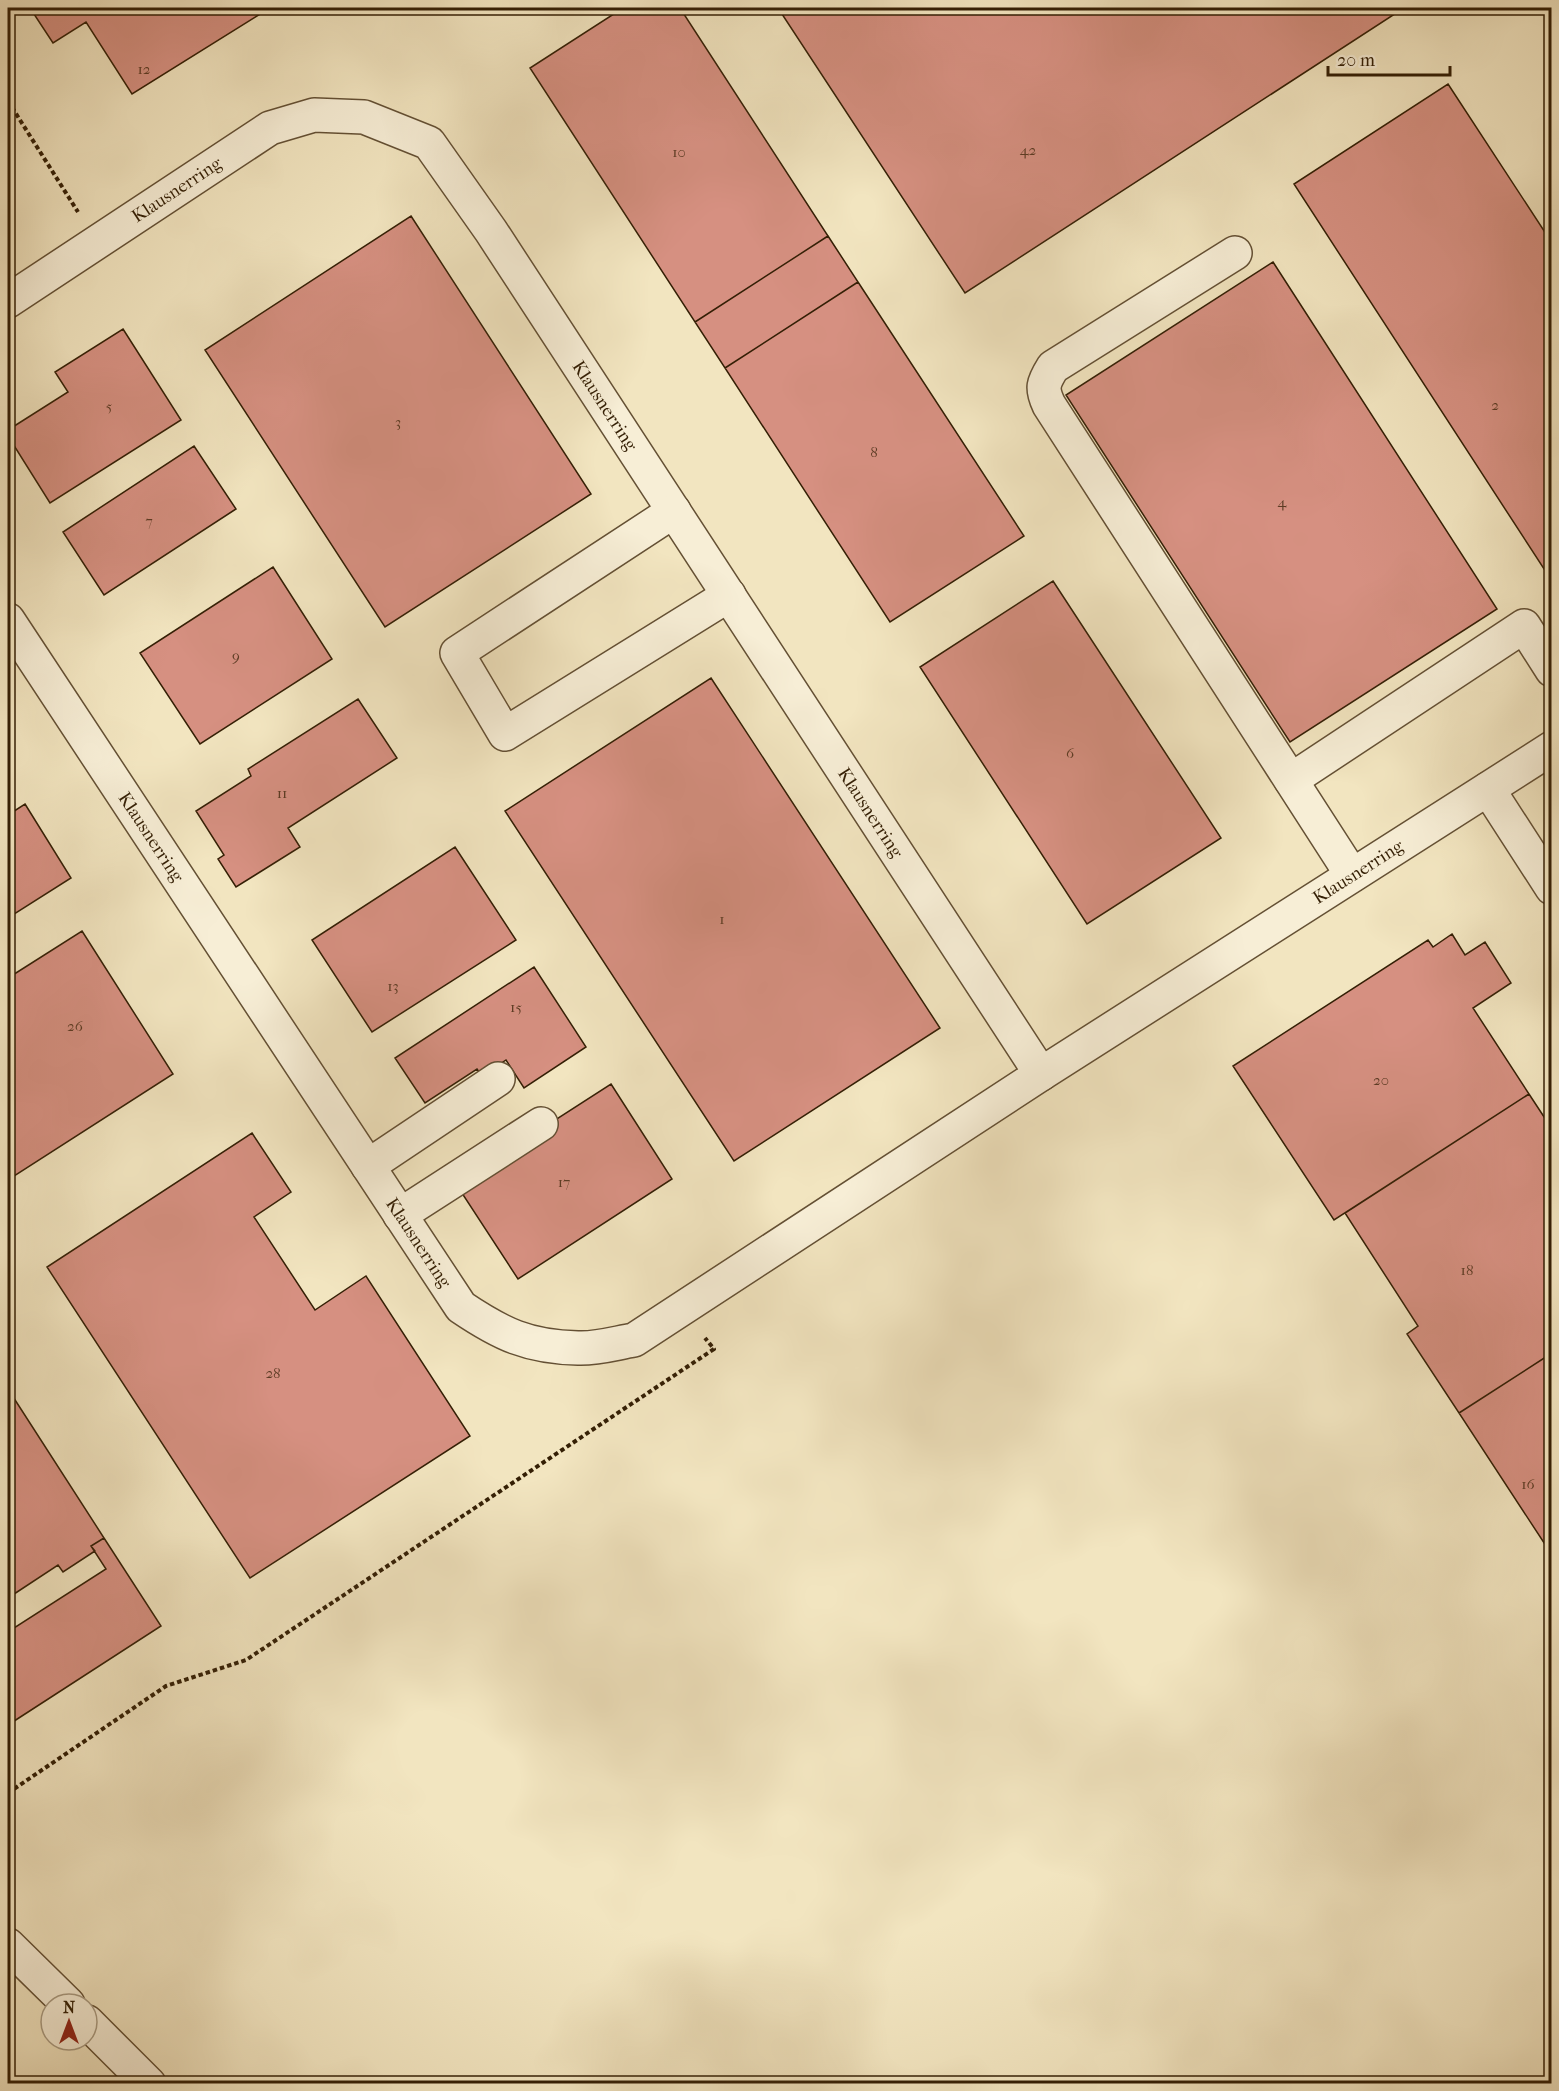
<svg xmlns="http://www.w3.org/2000/svg" width="1559" height="2091" font-family="'IM FELL French Canon',serif">
<style>
.building{fill:#d69081;stroke:#341f05;stroke-width:1.5}
.lines{fill:none;stroke-linecap:round;stroke-linejoin:round}
.minor-casing{stroke:#645034;stroke-width:36}
.path{stroke:#341f05;stroke-width:4;stroke-dasharray:4.5 3;stroke-linecap:butt}
.minor{stroke:#f7eed6;stroke-width:33}
.labels{text-anchor:middle;stroke-width:4.5;stroke-linejoin:round;paint-order:stroke}
.number-label{font-size:15px;fill:#5c3b24}
.street-label{font-size:18px;fill:#341f05;stroke:#f7eed6}
</style>
<rect width="100%" height="100%" fill="#f2e5c0"/>
<filter id="stains"><feTurbulence type="fractalNoise" baseFrequency=".00333" numOctaves="4"/><feColorMatrix values="0 0 0 0 .2 0 0 0 0 .09 0 0 0 0 .02 0 0 0 .5 -.17"/></filter>
<radialGradient id="worn" r=".72"><stop offset=".6" stop-color="#630" stop-opacity="0"/><stop offset="1" stop-color="#630" stop-opacity=".3"/></radialGradient>
<path class="building" d="M30,8H270L132,94L86,22L53,43Z
M623,8H680L828,236L695,322L530,68Z
M778,8H1404L965,293Z
M1448,84L1552,243V568L1546,572L1294,184Z
M411,216L591,494L385,627L205,350Z
M828,236L858,282L725,368L695,322Z
M1273,262L1497,609L1290,742L1066,395Z
M858,282L1024,536L890,622L725,368Z
M123,329L181,420L50,503L8,436V430L68,392L55,372Z
M194,446L236,509L104,595L63,532Z
M273,567L332,659L200,744L140,653Z
M1053,581L1221,838L1087,924L920,667Z
M711,678L940,1028L734,1161L505,811Z
M358,699L397,758L288,828L300,847L236,887L218,859L224,855L196,811L251,776L248,769Z
M25,804L71,878L8,918V815Z
M455,847L516,940L372,1032L312,940Z
M82,931L173,1074L8,1180V978Z
M1452,934L1465,955L1485,942L1511,983L1473,1008L1529,1094L1334,1220L1233,1066L1428,940L1433,947Z
M534,967L586,1047L524,1088L506,1060L482,1076L477,1069L425,1103L395,1058Z
M611,1084L672,1179L518,1279L456,1184Z
M1529,1094L1552,1129V1353L1459,1413L1407,1334L1418,1326L1345,1213Z
M252,1133L291,1192L254,1217L315,1310L366,1276L470,1436L250,1578L47,1267Z
M1552,1353V1555L1459,1413Z
M8,1389L104,1538L91,1546L95,1551L63,1572L58,1565L8,1598Z
M104,1538L161,1626L8,1725V1625L11,1630L106,1569L91,1546Z"/>
<g class="lines">
<defs>
<g id="minor">
<path d="M1235,253L1053,367C1043,383 1041,388 1049,405L1352,875"/>
<path id="s1" d="M8,301L270,128L314,115L364,117L429,143L491,231L1041,1074"/>
<path d="M674,511L457,653L505,734L729,595"/>
<path id="s2" d="M8,620L461,1307C501,1334 528,1347 578,1348C596,1349 616,1343 634,1340L1041,1074L1552,748"/>
<path d="M1291,780L1524,626L1552,670"/>
<path d="M1488,789L1552,888"/>
<path d="M368,1166L498,1079"/>
<path d="M400,1215L541,1124"/>
<path d="M8,1945L68,2004"/>
<path d="M87,2022L149,2084"/>
</g>
</defs>
<use href="#minor" class="minor-casing"/>
<path class="path" d="M8,101L78,212
M8,1793L166,1686L246,1660L714,1349L705,1338"/>
<use href="#minor" class="minor"/>
</g>
<g class="labels">
<g class="number-label">
<text x="144" y="74">12</text>
<text x="1028" y="155">42</text>
<text x="679" y="157">10</text>
<text x="1495" y="410">2</text>
<text x="109" y="411">5</text>
<text x="398" y="427">3</text>
<text x="874" y="457">8</text>
<text x="1282" y="507">4</text>
<text x="149" y="526">7</text>
<text x="236" y="661">9</text>
<text x="1070" y="758">6</text>
<text x="282" y="798">11</text>
<text x="722" y="924">1</text>
<text x="393" y="991">13</text>
<text x="516" y="1012">15</text>
<text x="75" y="1031">26</text>
<text x="1381" y="1085">20</text>
<text x="564" y="1187">17</text>
<text x="1467" y="1275">18</text>
<text x="273" y="1378">28</text>
<text x="1528" y="1489">16</text>
</g>
<g class="street-label">
<text dy="6" stroke="none"><textPath href="#s1" startOffset="202">Klausnerring</textPath></text>
<text dy="6" stroke="none"><textPath href="#s1" startOffset="796">Klausnerring</textPath></text>
<text dy="6" stroke="none"><textPath href="#s1" startOffset="1282">Klausnerring</textPath></text>
<text dy="6" stroke="none"><textPath href="#s2" startOffset="260">Klausnerring</textPath></text>
<text dy="6" stroke="none"><textPath href="#s2" startOffset="1868">Klausnerring</textPath></text>
<text dy="6" stroke="none"><textPath href="#s2" startOffset="746">Klausnerring</textPath></text>
</g>
</g>
<rect width="1559" height="2091" fill="none" stroke="#f2e5c0" stroke-width="30"/>
<rect x="9" y="9" width="1541" height="2073" fill="none" stroke="#341f05" stroke-width="3"/>
<rect x="15" y="15" width="1529" height="2061" fill="none" stroke="#341f05" stroke-width="1.5"/>
<g transform="translate(69 2022)"><circle r="28" fill="#f7eed6" stroke="#a99b82" stroke-width="1.5"/>
<path d="M0-4.5L10 22L0 15L-10 22Z" fill="#8f2418"/>
<text y="-9" font-size="16" font-weight="bold" text-anchor="middle" fill="#341f05">N</text>
</g>
<path d="M1328 66v9h122v-9" fill="none" stroke="#341f05" stroke-width="3"/>
<text x="1337" y="66" font-size="18" fill="#341f05" stroke="#f7eed6" stroke-width="4.5" paint-order="stroke">20 m</text>
<rect width="100%" height="100%" filter="url(#stains)"/>
<rect width="100%" height="100%" fill="url(#worn)"/>
</svg>
